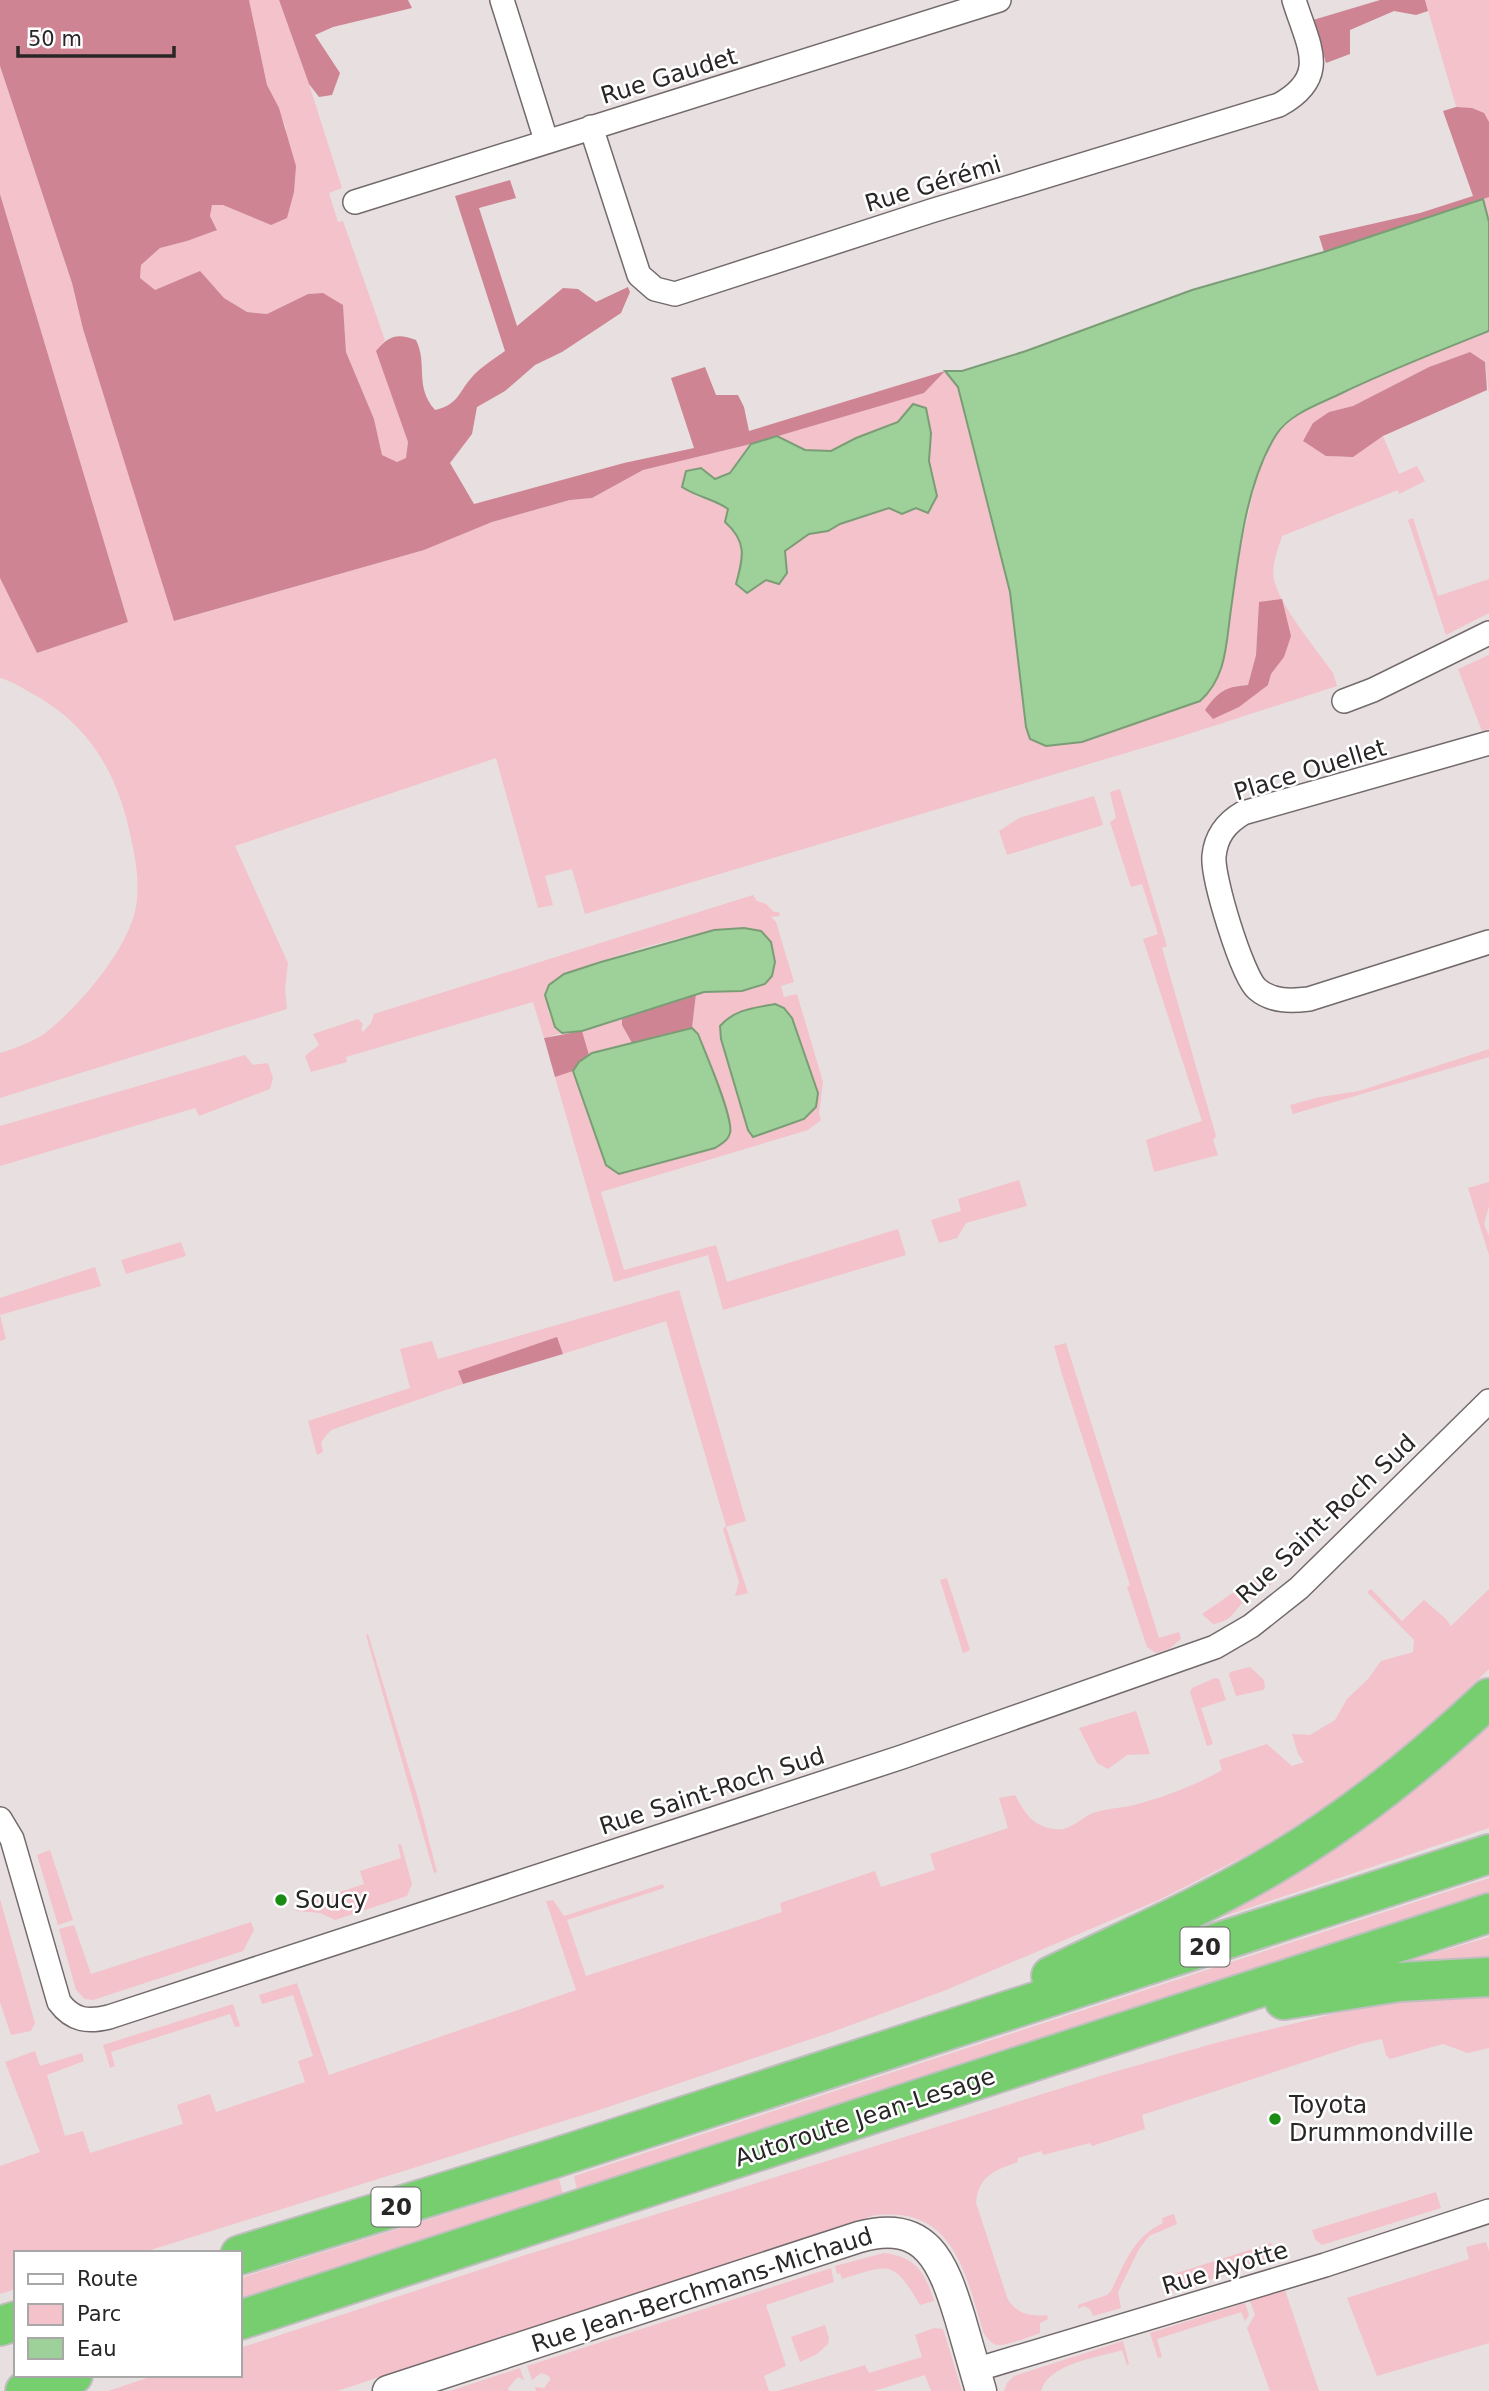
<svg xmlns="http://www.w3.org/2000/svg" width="1489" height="2391" font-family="'DejaVu Sans',sans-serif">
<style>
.green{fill:#f3c2ca;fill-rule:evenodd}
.forest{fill:#ce8492}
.water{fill:#9ed099;stroke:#7b9d76;stroke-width:2}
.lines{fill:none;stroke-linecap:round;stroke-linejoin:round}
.minor-casing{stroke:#726a6b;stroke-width:26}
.tertiary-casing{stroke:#726a6b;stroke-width:33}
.motorway-casing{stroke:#bfbebe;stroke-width:42}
.minor{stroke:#fff;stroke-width:23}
.tertiary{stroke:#fff;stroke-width:30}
.motorway{stroke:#76ce6e;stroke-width:38}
.poi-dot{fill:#1a8c13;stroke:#fff;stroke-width:2.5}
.labels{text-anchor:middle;stroke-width:5;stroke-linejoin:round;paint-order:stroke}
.shield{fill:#fff;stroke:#696767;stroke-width:2}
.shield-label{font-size:23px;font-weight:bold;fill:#292626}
.street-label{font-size:24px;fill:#292626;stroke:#fff}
.poi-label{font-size:24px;fill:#292626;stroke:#fff;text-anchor:start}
</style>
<rect width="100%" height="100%" fill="#e8dfe0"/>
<path class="green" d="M249,0H279L309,84L342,188L329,193L338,222L343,221L385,340L377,351L408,442L406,458L397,462L382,455L374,419L346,352L343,305L322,293L308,294L267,314L247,312L224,298L200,272L154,291L140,279L141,265L160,248L187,241L217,229L210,216L212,205H223L271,225L286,128L267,85Z
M1425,0H1489V222L1483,199Z
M0,66L72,283L83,329L175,621L424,550L492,522L571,500L592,498L643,470L751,444L730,473L715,479L695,496L719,502L728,509L744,555L766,580L787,573L785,551L809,534L828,531L840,524L889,508L902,514L937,496L929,461L931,433L912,405L898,422L856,438L831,451L806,450L777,436L923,393L945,371L958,387L1010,592L1026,727L1239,555L1257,475L1277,433L1298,415L1390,371L1489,331V395L1485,362L1470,352L1429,367L1353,406L1329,412L1303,441C1341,466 1348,460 1383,436L1399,474L1417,466L1425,481L1399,494L1398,490L1282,536C1278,550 1271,565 1274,580C1280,606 1317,650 1333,673L1337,686L1173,739L585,914L572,869L545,876L553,905L538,908L496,758L235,846L288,963L285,989L287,1009L0,1098V1053C14,1049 32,1042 44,1034C78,1008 128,950 136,907C140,883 136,861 131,838C118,775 91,726 33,694C22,688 12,681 0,678V578L37,653L128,622L0,194ZM1259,602L1284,657L1271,674L1268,685L1233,686L1248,685L1256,655Z
M1413,518L1438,596L1489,579V613L1446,635L1408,520Z
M1489,655V729L1482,731L1458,669Z
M1120,789L1167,946L1162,948L1216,1136L1213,1140L1218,1155L1154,1172L1146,1140L1202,1121L1143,939L1158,934L1142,884L1131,887L1110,822L1116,818L1110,792Z
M1094,796L1103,825L1007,855L999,831L1019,818Z
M753,895L757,901L766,904L774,912H779L780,916L771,917L776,922L794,982L781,986L784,997L797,994L823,1082L819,1114L821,1120L808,1130L601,1192L624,1270L716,1245L727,1282L898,1229L906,1255L723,1310L708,1255L614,1282L555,1077L573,1071L606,1165L619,1174L715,1148L727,1140L728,1115L698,1034L692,1028L696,994L704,992L742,991L744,928C683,932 622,954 564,974L548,1011L555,1027L562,1033L544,1038L533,1002L346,1057L347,1062L311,1072L305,1056L319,1045L313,1034L358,1019L363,1024L361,1029L363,1032L371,1023L374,1014ZM720,1026L802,1050L818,1093L748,1130L721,1039Z
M622,1019V1025L632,1043L589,1055L582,1031Z
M1489,1049V1057L1293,1114L1290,1105L1320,1097L1359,1091Z
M245,1055L253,1065L268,1063L273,1078L270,1089L199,1116L195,1108L0,1166V1126Z
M1019,1180L1027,1206L966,1223L957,1238L939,1243L931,1220L961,1211L958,1199Z
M1489,1182V1206L1484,1224L1489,1236V1255L1468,1188Z
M181,1242L186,1256L126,1274L121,1260Z
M95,1267L101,1286L0,1315L6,1339L0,1341V1298Z
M679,1290L746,1521L726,1527L748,1593L735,1596L739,1582L723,1529L726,1526L666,1321L563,1354L556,1338L459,1371L463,1384L331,1430L321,1442L323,1452L317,1455L308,1421L410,1388L400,1349L432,1341L438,1359Z
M1066,1343L1159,1638L1179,1632L1181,1639L1169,1649L1156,1653L1147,1647L1127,1587L1130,1585L1061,1371L1054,1346Z
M1275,1569L1279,1577C1273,1582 1267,1589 1261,1593C1252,1599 1259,1592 1250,1597C1235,1605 1236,1621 1213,1624L1202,1614L1259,1575L1262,1579Z
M947,1578L970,1650L963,1653L940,1580Z
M1371,1589L1402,1621L1424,1600L1446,1619L1451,1626L1489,1589V1669L1438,1717L1355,1787L1263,1847L1159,1900L946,1990L832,2032L602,2109L141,2253H16V2289L0,2294V2166L40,2152L5,2062L35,2051L40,2066L82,2053L84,2061L47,2075L65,2136L83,2131L90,2153L183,2124L177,2105L210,2094L216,2112L305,2082L298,2061L313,2056L293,1995L262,2004L259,1995L297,1983L329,2075L576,1990L546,1901L553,1900L564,1916L663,1884L664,1888L567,1920L586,1976L782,1912L780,1903L875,1871L881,1887L935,1870L930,1854L1008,1828L999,1798L1015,1795C1025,1813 1032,1826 1054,1829C1070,1832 1080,1818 1093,1813C1105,1809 1118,1808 1130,1806C1162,1798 1194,1786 1222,1770L1219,1760L1267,1744L1292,1766L1304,1762L1298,1754L1292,1734L1310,1735L1335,1720L1347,1699L1368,1679L1381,1661L1413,1652L1414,1640L1367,1592Z
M368,1634L419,1802L437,1872L434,1873L366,1635Z
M1250,1667L1264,1680L1265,1687L1263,1690L1236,1696L1229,1675L1230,1672Z
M1215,1678L1219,1679L1226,1700L1201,1708L1213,1744L1207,1746L1190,1692L1192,1688Z
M1136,1711L1150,1754L1127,1755L1108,1769L1097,1763L1079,1728Z
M1489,1713V1828L1198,1925Z
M401,1844L412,1884L407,1896L335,1920L320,1913L296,1911L295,1907L364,1884L360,1871L401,1858L398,1845Z
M50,1850L73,1920L58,1925L37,1855Z
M1489,1878V1897L578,2194L574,2176Z
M0,1899L35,2023L31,2031L11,2035L0,2002Z
M251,1922L254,1930L243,1951L93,2000L85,1999L76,1990L59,1929L74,1925L91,1974Z
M1489,1937V1962L1388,1967Z
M1465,1992H1489V2048L1468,2053L1443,2044L1390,2059L1386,2055L1382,2039L1363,2043L1142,2115L1145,2129L1092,2146L1090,2143L1043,2155L1041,2151L1018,2158V2162C995,2170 978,2176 976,2203L1008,2300C1018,2314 1030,2317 1047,2315L1048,2319L1040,2323V2333C1031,2336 1007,2346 998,2345C992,2345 987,2338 984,2334C965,2274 955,2206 875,2215L337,2391H108L156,2375H240V2348L519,2257L1107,2074L1219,2042L1373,2004Z
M233,2004L240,2026L235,2027L230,2014L111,2052L115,2066L110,2068L103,2045Z
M559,2179L564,2199L240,2304V2278Z
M1436,2192L1441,2208L1322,2245L1315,2239L1312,2230Z
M1174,2214L1177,2224L1149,2236L1139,2249L1118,2292L1121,2308L1093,2316L1090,2309L1083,2306L1079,2309L1078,2305L1107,2295L1111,2291C1125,2263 1133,2237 1163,2223L1162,2218Z
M1486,2242L1489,2251V2343L1377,2376L1347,2298L1469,2259L1466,2247Z
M1271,2243L1274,2252L1270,2261L1168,2293L1167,2290L1177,2273Z
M884,2253C916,2257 925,2272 934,2301L920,2305C893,2259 890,2264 842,2279L840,2273L837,2274L835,2266Z
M831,2268L834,2282L766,2305L786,2366L764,2376L769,2391H536L535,2387L544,2388L550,2380L549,2376L541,2373L532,2380L527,2366Z
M1285,2290L1319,2391H1270L1247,2328L1255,2315L1250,2301Z
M1245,2303L1249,2315L1245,2321L1241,2312L1157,2339L1162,2357L1158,2358L1150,2333Z
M825,2325L829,2338L828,2344L817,2354L800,2362L791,2337Z
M934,2328L943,2329L962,2391H931L925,2375L874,2391H778L865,2365L869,2373L922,2357L915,2335Z
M1123,2341L1129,2364L1127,2365L1122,2350C1097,2358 1049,2363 1041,2391H1004L1007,2383L1014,2376Z
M520,2368L524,2380L518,2377L508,2388L509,2391H450Z"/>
<path class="forest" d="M0,0H249L267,85L279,108L296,166L294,192L287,218L271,225L223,205H212L210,216L217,230L187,241L160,248L141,265L140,278L155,290L200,271L224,298L247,312L267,314L308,294L323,293L343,305L346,352L374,419L382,455L397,462L406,458L408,442L376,351C389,335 398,333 416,340C428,364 414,386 435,410C458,405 458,393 472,377C481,367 494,359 505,351L455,196L510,180L516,198L479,208L517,326L563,288L578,289L596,302L628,287L630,292L621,313L562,352L535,365L505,391L477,407L472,434L450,463L474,504L624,463L694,448L671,378L705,367L716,395H738L744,407L749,431L945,371L924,393L751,444L643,470L592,498L570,500L492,522L424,550L174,621L83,329L72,283L0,66Z
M279,0H408L412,8L333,27L315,35L340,73L332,95L319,97L309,84Z
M1380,0H1425L1428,11L1416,15L1394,11L1350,30V54L1326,63L1313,20Z
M1456,107L1472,108L1484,113L1489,122V197L1324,252L1319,236L1420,213L1473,196L1443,111Z
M0,194L128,622L37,653L0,578Z
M1470,352L1485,362L1487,390L1383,436L1353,457L1326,456L1303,441L1313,423L1329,412L1353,406L1429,367Z
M1282,599L1291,636L1284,657L1271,674L1268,685L1239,707L1213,719L1205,710C1219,691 1225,687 1248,685L1256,655L1259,602Z
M696,994L692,1028L632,1043L622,1025V1019Z
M582,1031L589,1055L579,1062L573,1071L555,1077L544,1038Z
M557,1337L563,1354L463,1384L458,1371Z"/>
<path class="water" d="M1483,199L1489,222V331C1439,351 1390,370 1342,393C1320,404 1290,413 1276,435C1246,483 1239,553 1231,609C1226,643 1227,677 1200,701L1082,742L1046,746L1030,739L1026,727L1010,592L958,387L945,371H962L1026,351L1192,290L1324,252Z
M913,404L926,408L931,433L929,461L937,496L928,513L916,508L902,514L889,508L840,524L828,531L809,534L785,551L787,573L779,584L766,580L747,593L736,584C743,558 748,542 725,522L728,509C714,499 697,497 682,487L686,471L701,468L715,479L730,473L751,444L777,436L805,450L831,451L856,438L898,422Z
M744,928L761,931L771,942L775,962L772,976L765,984L742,991L704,992L582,1031L562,1033L555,1027L545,995L549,985L564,974L601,962L714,930Z
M775,1004L784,1008L792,1018L818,1093L816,1107L804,1119L753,1137L748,1130L721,1039L720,1026C735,1009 754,1008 775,1004Z
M692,1028L698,1034C705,1052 734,1118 730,1133C728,1141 721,1144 715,1148L619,1174L606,1165L573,1071L579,1062L592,1053Z"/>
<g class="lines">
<defs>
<path id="minor" d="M502,0L546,140
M591,127L639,275L655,289L675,294L931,211L1279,105C1331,76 1308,46 1294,0
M355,202L999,0
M1344,701L1373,690L1489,633
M1489,743L1243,813C1226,823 1216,836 1214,856C1212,877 1242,976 1257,989C1272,1002 1291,1001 1309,999L1489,942
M0,1819L12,1839L59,2002C73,2021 88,2022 109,2017L902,1757L1215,1647L1251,1626L1299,1588L1489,1401
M975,2370L1325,2265L1489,2211"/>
<path id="tertiary" d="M388,2391L859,2237C927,2218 943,2263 960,2318C967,2343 974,2367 981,2391"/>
<path id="motorway" d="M1051,1976C1127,1939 1207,1905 1279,1861C1356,1815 1424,1759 1489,1698
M1284,2000L1399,1982L1489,1977
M240,2255L552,2159L1489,1854
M240,2320L1489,1913
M0,2326L16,2321
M25,2391L73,2375"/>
</defs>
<use href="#minor" class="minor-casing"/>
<use href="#tertiary" class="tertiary-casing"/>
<use href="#motorway" class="motorway-casing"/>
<use href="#minor" class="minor"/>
<use href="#tertiary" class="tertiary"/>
<use href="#motorway" class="motorway"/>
</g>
<g class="poi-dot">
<circle cx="281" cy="1900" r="7"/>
<circle cx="1275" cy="2119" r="7"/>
</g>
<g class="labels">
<g class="shield">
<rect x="1180.5" y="1927.5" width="49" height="39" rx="5"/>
<rect x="371.5" y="2187.5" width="49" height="39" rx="5"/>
</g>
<g class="shield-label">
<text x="1205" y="1955">20</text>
<text x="396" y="2215">20</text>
</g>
<g class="street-label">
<text transform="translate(669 76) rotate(-17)" y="8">Rue Gaudet</text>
<text transform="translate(933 184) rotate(-17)" y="8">Rue Gérémi</text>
<text transform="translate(1310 770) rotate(-17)" y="8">Place Ouellet</text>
<text transform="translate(1326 1519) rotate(-43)" y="8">Rue Saint-Roch Sud</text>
<text transform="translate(712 1791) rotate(-18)" y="8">Rue Saint-Roch Sud</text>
<text transform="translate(865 2117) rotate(-18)" y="8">Autoroute Jean-Lesage</text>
<text transform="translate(1225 2268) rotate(-17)" y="8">Rue Ayotte</text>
<text transform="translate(702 2290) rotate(-18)" y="8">Rue Jean-Berchmans-Michaud</text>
</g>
<g class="poi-label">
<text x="295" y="1908">Soucy</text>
<text x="1289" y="2113">Toyota<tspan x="1289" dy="28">Drummondville</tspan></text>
</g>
</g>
<rect x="14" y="2251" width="228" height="126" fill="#ffffff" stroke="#a9a8a8" stroke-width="2"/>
<rect x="28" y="2274" width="35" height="10" fill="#ffffff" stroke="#a9a8a8" stroke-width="2"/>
<text x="77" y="2286" font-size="21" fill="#292626">Route</text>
<rect x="28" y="2304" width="35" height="21" fill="#f3c2ca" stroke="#a9a8a8" stroke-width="2"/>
<text x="77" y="2321" font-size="21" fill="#292626">Parc</text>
<rect x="28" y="2338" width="35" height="21" fill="#9ed099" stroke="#a9a8a8" stroke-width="2"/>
<text x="77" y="2356" font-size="21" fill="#292626">Eau</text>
<path d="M18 46v10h156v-10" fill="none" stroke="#292626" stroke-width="3.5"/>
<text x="28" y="46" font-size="21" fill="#292626" stroke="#ffffff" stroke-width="5" paint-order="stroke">50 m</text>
</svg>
